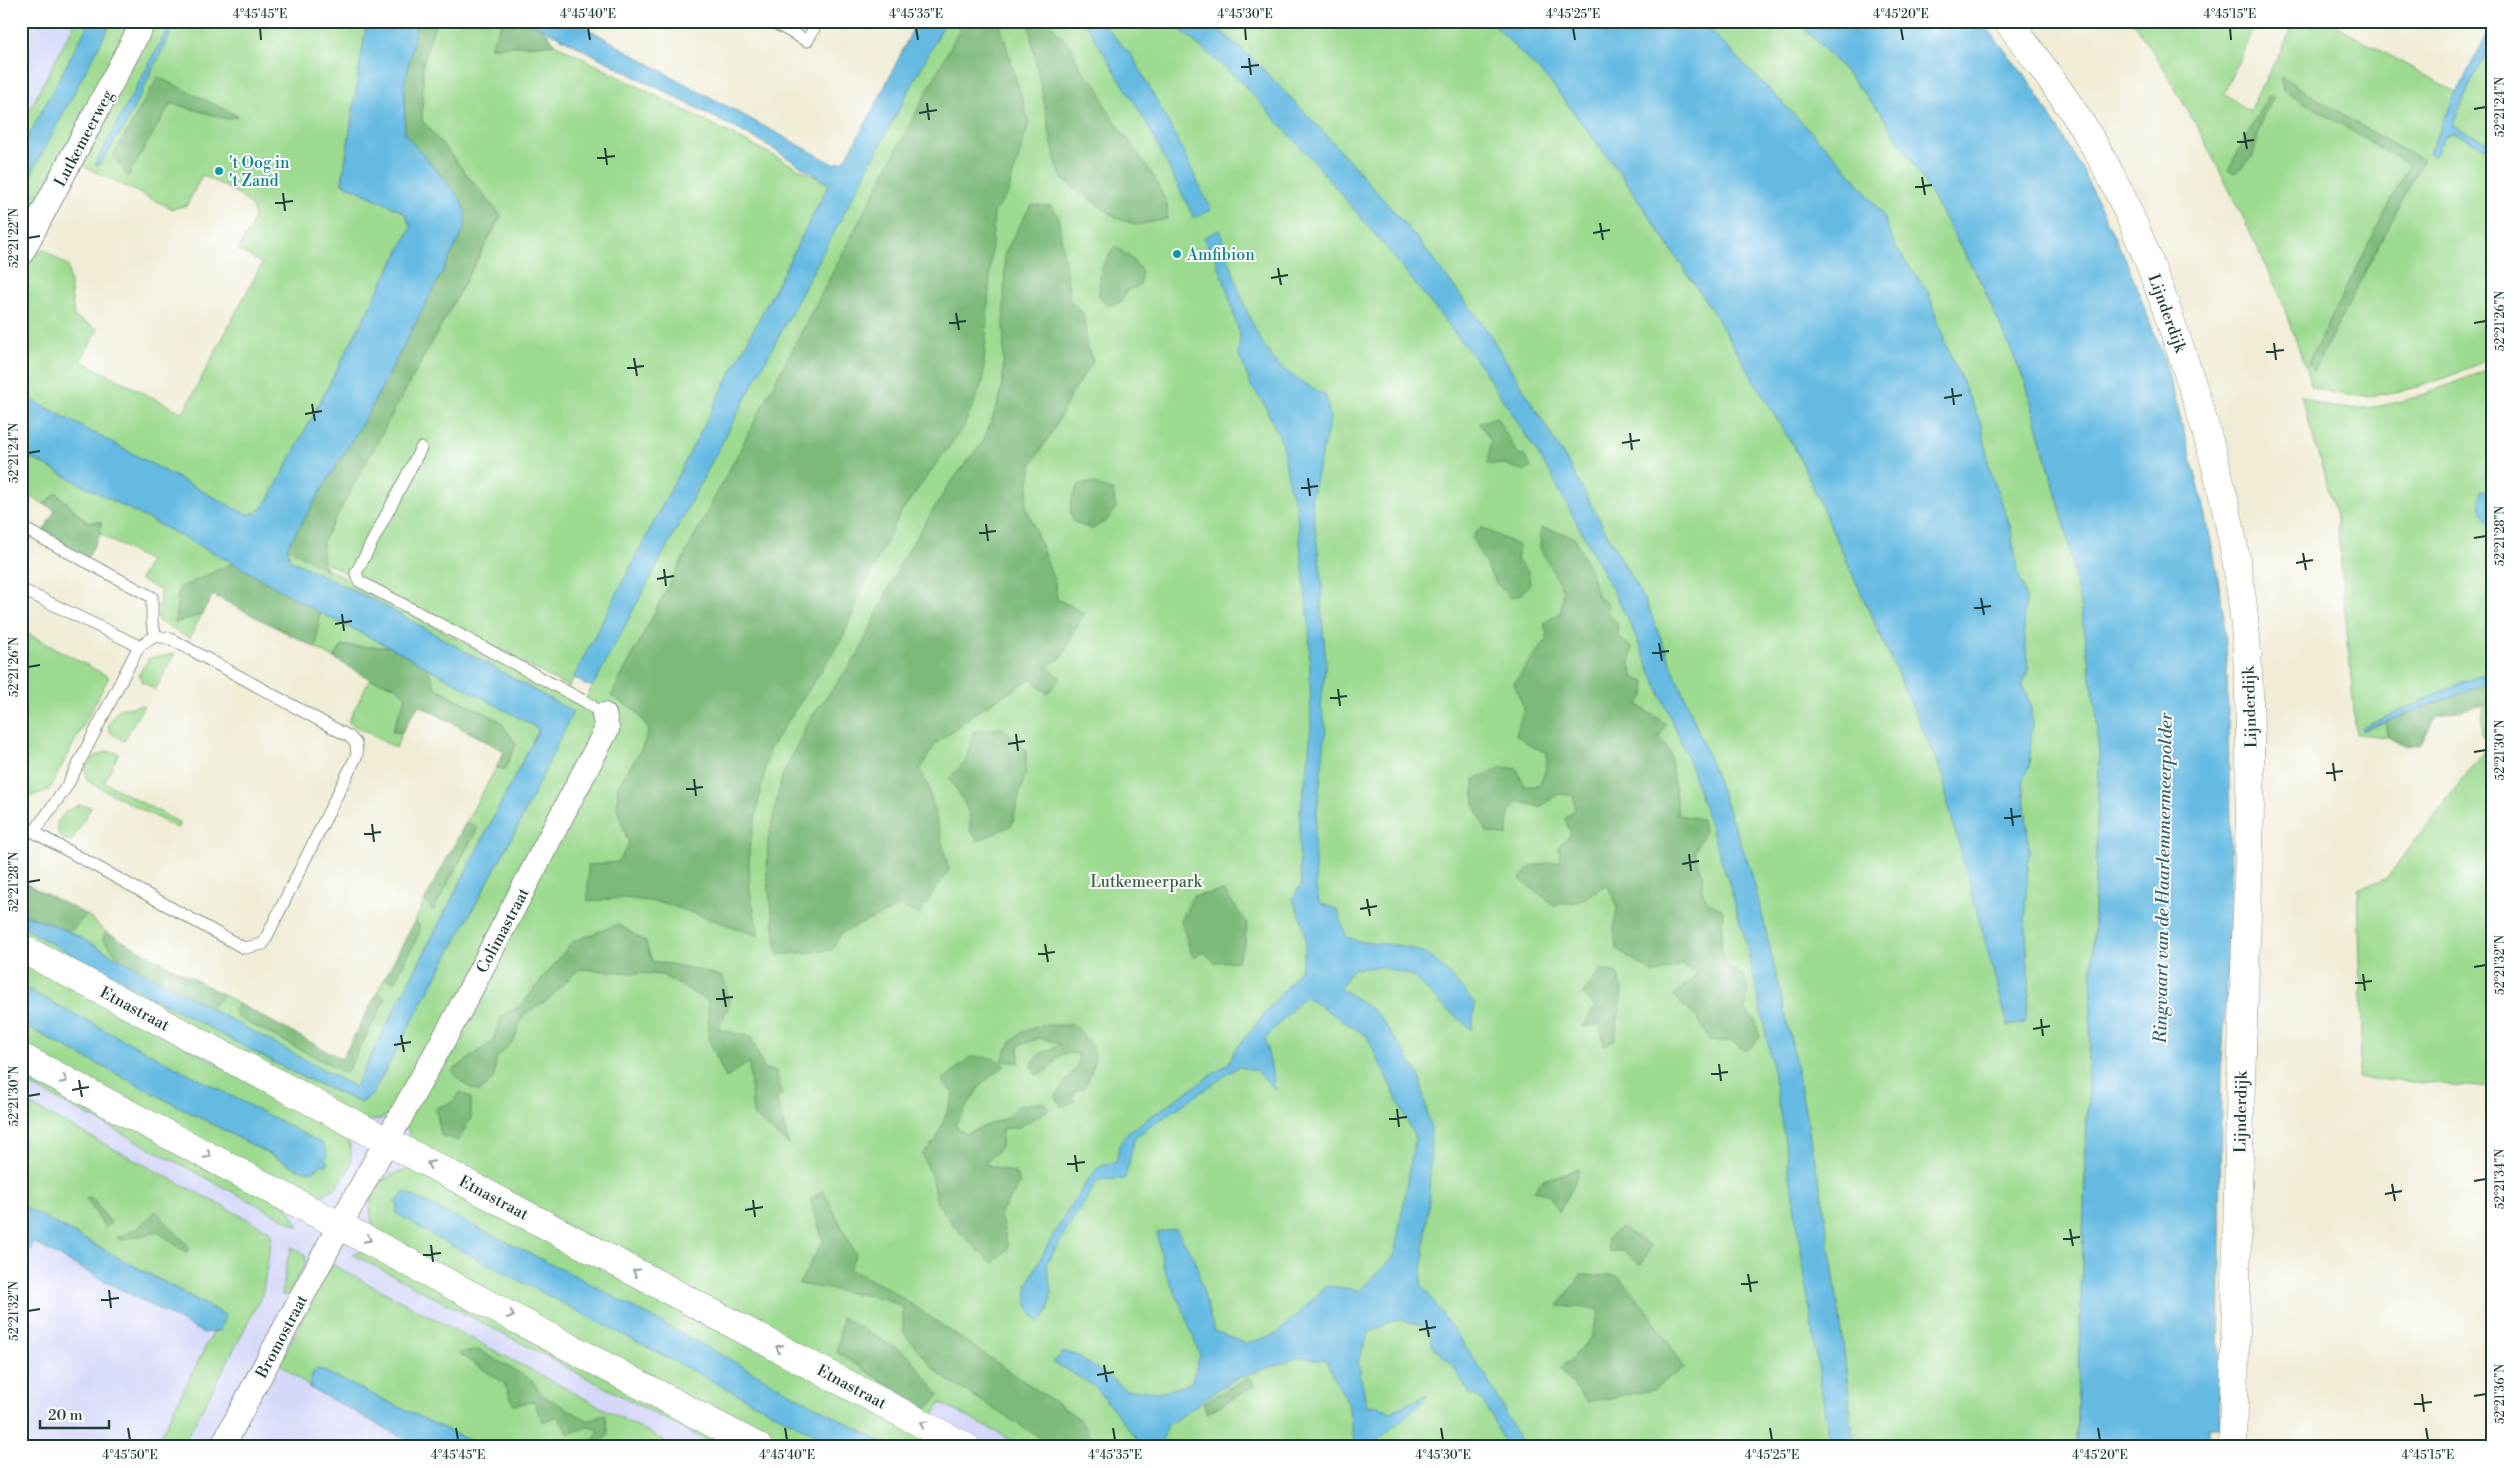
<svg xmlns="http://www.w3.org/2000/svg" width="2514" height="1468" font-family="'Libre Bodoni',serif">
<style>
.built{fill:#d5d8f9}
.green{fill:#9cda8f;stroke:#5e8c62}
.forest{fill:#7dba7a;stroke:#4e7c57}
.water{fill:#65bae2;stroke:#427c8b}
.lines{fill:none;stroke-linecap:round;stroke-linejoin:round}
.lane-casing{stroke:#889485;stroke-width:13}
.street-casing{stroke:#889485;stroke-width:26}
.secondary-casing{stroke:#889485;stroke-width:29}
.lane{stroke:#fff;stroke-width:11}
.street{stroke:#fff;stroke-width:24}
.secondary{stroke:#fff;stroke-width:28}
.oneway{stroke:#8f9e9a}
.ticks{fill:none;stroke:#1f3d34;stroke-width:2}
.culture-dot{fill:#0f9aa8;stroke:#fff;stroke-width:2}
.labels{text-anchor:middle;stroke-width:4;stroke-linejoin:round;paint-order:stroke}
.street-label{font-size:16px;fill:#1f3d34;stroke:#fff}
.culture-label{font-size:16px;fill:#0d838f;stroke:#fff;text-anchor:start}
.park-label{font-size:16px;fill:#3e644b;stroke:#fff}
.water-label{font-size:18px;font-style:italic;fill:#346268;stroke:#fff}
.neatline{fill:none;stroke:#1f3d34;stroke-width:2}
.ticks-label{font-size:12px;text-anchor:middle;fill:#1f3d34}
</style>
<rect width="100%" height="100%" fill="#fff"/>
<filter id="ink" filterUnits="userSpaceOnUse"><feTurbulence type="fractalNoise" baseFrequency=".02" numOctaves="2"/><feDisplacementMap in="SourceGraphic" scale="10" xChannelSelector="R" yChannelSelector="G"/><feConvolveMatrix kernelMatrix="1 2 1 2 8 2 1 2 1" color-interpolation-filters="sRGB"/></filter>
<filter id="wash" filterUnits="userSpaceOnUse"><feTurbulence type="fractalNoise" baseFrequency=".0096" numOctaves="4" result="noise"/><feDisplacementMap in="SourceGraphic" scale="20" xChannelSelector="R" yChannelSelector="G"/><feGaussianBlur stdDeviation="1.12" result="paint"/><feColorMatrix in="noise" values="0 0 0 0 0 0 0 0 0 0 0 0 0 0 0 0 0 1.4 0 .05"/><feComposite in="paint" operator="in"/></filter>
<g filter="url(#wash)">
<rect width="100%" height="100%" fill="#f0ecd6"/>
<path class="built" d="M21,21H95L21,163Z
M21,919L944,1396L1022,1443L1020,1447H21Z"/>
<path class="green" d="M76,21H90L21,150V126Z
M112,21H133L21,234V193Z
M149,21H371L365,32L342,183L405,213L411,228L269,499C261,508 258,514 245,514L21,394V265L26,256L45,250L68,266L74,317L98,329L81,361L183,413L262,263L238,250C243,240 251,229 254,218C258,199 216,183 202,175L187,205L173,209L85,167L78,159Z
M436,21H503L491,47L555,44L829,184L569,687L322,561L323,541L501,216L422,120L423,62Z
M941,21H1188L1254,80L1502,375L1629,602L1751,924L1839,1447H1018L1019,1444L941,1403L929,1420L410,1142L408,1128L390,1114L379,1120L365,1121L21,942V926L294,1073L360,1103L372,1095L517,828L573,712L376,601L290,560L287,547L590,710L596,719L615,728L586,698L852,178Z
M1209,21H1490L1551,83L1625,180L1713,312L1798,454L1944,776L1946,797L2009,1026L2025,1023L2029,993L2025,907L2029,852L2023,781L2029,768L2032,725L2031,706L2022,685L2028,670L2023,619L2026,599L2018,572L2010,526L1989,467L1982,426L1945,343L1928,292L1896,248L1881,212L1843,164L1701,21H1797L1841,67L1881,113L1911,160L1982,284L2026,384L2066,530L2079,598L2097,718L2099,764L2076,1447H1854L1842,1334L1823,1202L1792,1045L1769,944L1751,871L1705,748L1649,609L1564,456L1489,333L1416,237L1330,139L1255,61Z
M2132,21H2236L2253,29L2224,93L2249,111L2296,21H2329L2456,93L2446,115L2435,155C2440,145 2442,134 2454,133L2493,151V356C2452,378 2393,400 2346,395C2335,394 2323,390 2312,387L2284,305L2246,223L2201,134L2160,62Z
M2493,41V144L2452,127L2473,78Z
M2493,368V490L2481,491L2493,520V669L2362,728V731L2385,722L2388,737L2356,734L2337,520L2301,395C2308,398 2315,403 2322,405C2382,419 2438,387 2493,368Z
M21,453L233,563L179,589L175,622L202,614L190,638L158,621L160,590L140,580L149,561L100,534L101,522H87L57,493L44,504L21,492Z
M320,613L390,647L342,646L334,658L316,648Z
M21,630L109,677L49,790L21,800Z
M175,654L155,690L142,681L139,674L149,658Z
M427,667L539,729L355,1087L208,1009L224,995L239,1004L234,1010L346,1073L386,999L377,993L385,977L394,983L419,925L415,921L425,900L433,911L478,828L466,822L496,768L505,769L516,744L500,721L436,688Z
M370,679L395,686L406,697L392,731L402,732L396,748L348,722Z
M2493,698V1088L2358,1078L2362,1032L2358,889L2386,879L2491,742L2481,735L2484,705Z
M144,705L124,741L111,733L108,726L119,709Z
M107,751L119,753L104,782L180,823L177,828L87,781L85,769L94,757Z
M79,805L91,807L71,843L58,835L57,823L66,811Z
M87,915L106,932L103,939L123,962L70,932Z
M21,959L346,1132L351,1151L350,1168L337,1187L319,1197L299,1196L21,1052V1024L298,1169L328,1162L324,1160L323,1144L21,986Z
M21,1067L287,1206L299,1227L21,1080Z
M21,1100L268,1230L272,1236L262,1296L182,1447H155L213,1332L220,1330L225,1315L21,1205Z
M417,1169L951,1447H771L377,1234C359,1198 379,1171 417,1169Z
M292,1247L305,1254L306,1261L288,1296L282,1295L287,1261Z
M358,1252H375L743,1447H718L352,1254Z
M333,1265L676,1447H483L319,1369L314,1371L309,1381L312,1389L280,1364L319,1284Z"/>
<path class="forest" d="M417,21H436L423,62L422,120L501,216L323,541L322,561L328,571L287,547L369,412L464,230L405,134L404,87Z
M503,21C527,21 541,21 555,44L490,47Z
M964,21H999L1029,123L1007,195L994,212L983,381L964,426L901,512L864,586L843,637L769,750L749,849L750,891L759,936L664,903L624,898L588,901V865L618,862L629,844L617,809L618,786L641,750L649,730L635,710L611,696Z
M1028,21H1047L1071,46L1081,69L1099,88L1105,107L1154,177L1167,204V219L1137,225L1117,218L1062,179L1055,159Z
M158,77L238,116L227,119L171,103L128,176L113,156Z
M2282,77L2386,141L2423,160L2313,372L2308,363L2409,165L2282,89Z
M2268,96L2274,98L2263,116L2253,156L2235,173L2228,170Z
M1031,205L1051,206L1058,215L1070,301L1083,313L1087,346L1093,362L1073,391L1051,434L1032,463L1026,505L1055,583L1057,599L1084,613L1061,658L1046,667L1061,678L1047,694L1031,679L979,710L935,744L920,770L928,785L949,870L919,914L900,906L841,933L832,950L778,955L767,875L768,841L782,776L809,720L858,655L901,562L948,486L983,442L1000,398L1003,378L1005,252Z
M1115,246L1133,260L1142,271L1140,285L1127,290L1122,301L1107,306L1099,297L1101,268Z
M1496,417L1517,453L1525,457L1531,467L1525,472L1505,464H1487L1491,441L1479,423Z
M1092,483L1113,491L1116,508L1106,521L1092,529L1074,522C1067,508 1071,497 1080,484Z
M57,493L86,522H101L100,534L88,557L43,532L55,510L44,504Z
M1481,527L1519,546L1517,560L1528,572L1530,584L1521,594L1510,598L1495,582L1472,538Z
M1541,528L1560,532L1575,538L1592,576L1598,597L1610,605L1605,610L1617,622L1619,638L1632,648L1630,664L1634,678L1646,682L1645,694L1638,705L1666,724L1659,737L1670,751L1678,815L1702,819L1704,833L1694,852L1704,877L1701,889L1708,902L1723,910L1721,947L1726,966L1744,976L1748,995L1745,1010L1755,1020L1760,1038L1747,1051L1731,1041H1710L1697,1018L1673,996L1697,975L1683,964L1654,974L1616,948L1614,929L1617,907L1607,884L1580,901L1554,905L1520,879L1531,866L1560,861L1559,846L1571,834L1565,818L1575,810L1573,795L1558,794L1540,807L1518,801L1509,812L1507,836L1487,832L1474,804V779L1503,767L1517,769L1524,786H1539L1546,769L1547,752L1533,747L1516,735L1524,708L1514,683L1535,654L1548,639L1544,623L1561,612L1563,590L1540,548Z
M233,563L320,613L316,648L213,595L202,614L175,623L179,588Z
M342,646L390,647L427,667L436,688L500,721L516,743L505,769L496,768L504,751L419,705L402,732H392L406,697L395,686L370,679L334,658Z
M2493,681V698L2484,705L2437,716L2420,744L2404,746L2388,737L2385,722Z
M1002,728L1026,750V770L1012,825L978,841L970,830C972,810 960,795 949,778L966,761L973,732Z
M466,822L478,827L433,911L425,900Z
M21,881L87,915L70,932L21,913Z
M1224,891L1247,923L1245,943L1237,961L1214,962L1204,952L1193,958L1181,921L1193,896Z
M415,921L419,925V934L394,983L385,977Z
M618,924L646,942L652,961L692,968L723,977L730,1003L718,1029L751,1037L764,1069L776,1071L782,1094L777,1100L789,1145L753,1115L749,1062L726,1078L709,1040L708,1001L662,975L579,969L549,999L523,1015L514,1040L496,1059L494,1078L480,1092L465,1085L452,1071L493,1041L502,1016L521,1006L572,942Z
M106,932L224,995L208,1009L123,962L103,939Z
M1602,969L1617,973L1622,990L1615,1040L1604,1046L1600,1024L1583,1027L1595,1007L1583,994Z
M377,993L386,998L346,1073L237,1017L234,1010L239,1004L342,1059Z
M1043,1025H1074C1100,1053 1099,1052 1085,1087L1073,1093L1075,1101L1061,1107L1056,1096L1078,1064V1053L1062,1054L1046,1071L1036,1075L1032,1065C1040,1047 1047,1054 1060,1044L1040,1038L1019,1045V1063L1002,1061C1011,1036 1018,1032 1043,1025Z
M970,1057L993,1058L1005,1066L983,1082L955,1125L965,1134L1008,1117L1017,1106L1045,1102L1050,1109L1019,1127L1002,1129L1001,1147L985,1164L1015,1173L1020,1184L1000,1214L1008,1248L992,1264L955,1227L937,1203L931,1175L922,1154L936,1140L954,1094L942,1081Z
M461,1092L471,1098V1118L458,1141L441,1135L436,1108L452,1102Z
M1579,1169L1574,1185L1559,1212L1549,1195L1534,1190L1543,1180Z
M823,1191L856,1254L849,1269L889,1289L1081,1420L1095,1447H1055L940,1375L903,1332V1307L883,1298L799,1284L823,1241L810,1199Z
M91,1197L111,1223L105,1228L86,1198Z
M156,1211L189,1247L187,1253L158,1232L121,1240L117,1238L138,1228Z
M1622,1228L1651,1246L1641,1265L1624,1251H1608L1607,1238Z
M1581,1275L1618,1276L1648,1311L1684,1367L1653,1390L1587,1402L1560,1369L1592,1337L1599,1309L1558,1306Z
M842,1317L909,1356L939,1395L927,1410L837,1352Z
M479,1350L530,1379L544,1396L589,1421L605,1414L609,1435L591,1447L599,1430L590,1426L569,1434L557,1416L542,1422L534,1401L514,1405L504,1383L458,1353Z
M1249,1377L1255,1386L1207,1413L1203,1403Z"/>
<path class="water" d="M90,21H112L21,193V150Z
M371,21H417L404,87L405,134L459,197C465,208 467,217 464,230L369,412L287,547L290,560L376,601L573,712L517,828L372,1095L361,1103L294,1073L37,936L21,926V913L70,932L355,1087L539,729L390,647L320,613L233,563L21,453V394L245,514L258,513L269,499L411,228L405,213L342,183L365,32Z
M528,21H575L669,75L834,164L845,160L873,110L917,21H946L593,686L584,685L580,680L573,678L829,184L762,142Z
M1084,21H1100L1133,57L1174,133L1211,210L1194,218L1145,120Z
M1170,21H1209L1255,61L1330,139L1416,237L1489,333L1564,456L1649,609L1705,748L1751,871L1769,944L1792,1045L1823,1202L1842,1334L1854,1447H1830L1783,1129L1768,1043L1747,947L1729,883L1687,756L1629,621L1549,471L1483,369L1393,256L1311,158L1239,80Z
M1490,21H1701L1843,164L1881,212L1896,248L1928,292L1945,343L1982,426L1989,467L2010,526L2018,572L2026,599L2023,619L2028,670L2022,685L2031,706L2032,725L2029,768L2023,781L2029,852L2025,907L2029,993L2025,1023L2008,1026L1946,797L1944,776L1798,454L1713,312L1625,180L1551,83Z
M1797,21H1982L2031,84L2081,167L2128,265L2164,358L2203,502L2216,566L2224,618L2227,668L2231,871L2228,969L2221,1074L2219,1427H2209L2210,1447H2076L2099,764L2097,718L2079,598L2066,530L2026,384L1982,284L1911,160L1881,113L1841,67Z
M2493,23V41L2473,78L2452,126L2493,144V151L2454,133L2444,136L2435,156L2429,153L2456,93Z
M170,25L174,26L125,126L99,165L95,164Z
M1219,230C1235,273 1245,324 1275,361C1287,375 1310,386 1326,396L1330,419L1311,498L1322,581L1321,608L1326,661L1321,706L1326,728L1314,840L1316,888L1320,903L1338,910L1346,937C1367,946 1390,942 1411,948C1439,957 1457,984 1475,1004L1472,1030L1445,1008L1413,976L1381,967L1352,969L1340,988L1377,1013L1419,1074L1431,1130L1429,1201L1421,1284L1486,1376L1523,1447H1506L1492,1416L1479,1397L1470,1394L1453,1366L1433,1347L1431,1336L1421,1325L1395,1319L1368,1334L1358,1362L1367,1407L1378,1406L1391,1412L1428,1394L1422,1402L1378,1440L1376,1447H1355L1348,1404L1326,1361L1301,1357L1232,1380L1167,1426L1160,1447H1139L1135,1436L1094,1386L1053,1362L1064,1352L1077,1355L1127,1390L1163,1392L1191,1383L1200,1356L1185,1314L1163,1267L1157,1233L1176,1229L1194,1257L1214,1331L1246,1343L1277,1334L1327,1286L1360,1290L1394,1257L1415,1138L1367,1036L1304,996L1265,1039L1276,1091L1256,1070L1238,1067L1135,1137L1125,1179L1098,1180L1046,1264C1050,1282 1057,1308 1039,1322C1030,1316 1025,1298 1027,1287C1031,1271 1085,1178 1098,1168C1102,1165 1111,1164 1116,1162L1119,1145L1128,1132L1229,1063L1235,1050L1300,970C1310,935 1305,931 1293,898L1301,885L1299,853L1300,812L1308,766L1311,724L1309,625L1296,505L1289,487L1283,445L1263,402L1251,386L1238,352L1240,337L1226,286L1216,259L1203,238Z
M2481,490H2493V529C2482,519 2478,504 2481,490Z
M2493,669V681L2361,731L2362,728Z
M21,986L323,1144L327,1153L325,1160L328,1162L326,1166L322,1164L313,1172L298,1169L21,1024Z
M404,1192L574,1275L891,1447H839L435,1237L396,1213L398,1205L394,1202L398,1201Z
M21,1205L225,1315L220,1331L203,1333L34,1243L21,1267Z
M319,1369L483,1447H420L312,1389L309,1381L314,1371Z"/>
</g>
<g filter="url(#ink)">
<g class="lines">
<defs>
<path id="lane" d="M771,21L807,41L818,21
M421,448L356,573L359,581L586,702L604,715
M21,527L152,597V623L156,636
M21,589L139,646L156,636L171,639L350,737L356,744L357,755L263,944L244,948L21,825
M34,832L67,786L139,646"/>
<path id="street" d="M21,254L144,21
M222,1447L340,1225L455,1019L607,729L604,715"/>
<path id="secondary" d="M2008,21C2038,61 2068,101 2093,143C2128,203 2153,268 2175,334C2211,437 2240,542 2247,652C2255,786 2246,919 2242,1053C2237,1184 2236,1315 2233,1447
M21,948L966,1447
M21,1057L758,1447"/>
</defs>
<use href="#lane" class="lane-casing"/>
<use href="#street" class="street-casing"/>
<use href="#secondary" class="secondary-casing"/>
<use href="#lane" class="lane"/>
<use href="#street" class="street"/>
<use href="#secondary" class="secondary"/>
</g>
<defs><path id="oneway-chevron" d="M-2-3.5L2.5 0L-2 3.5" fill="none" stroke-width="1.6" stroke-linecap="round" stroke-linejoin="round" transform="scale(1.25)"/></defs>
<g class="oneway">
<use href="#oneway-chevron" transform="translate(64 1080) rotate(28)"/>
<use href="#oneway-chevron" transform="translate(208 1155) rotate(28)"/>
<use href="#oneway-chevron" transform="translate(430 1164) rotate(-152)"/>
<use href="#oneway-chevron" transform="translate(368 1239) rotate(28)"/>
<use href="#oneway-chevron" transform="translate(636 1272) rotate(-152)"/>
<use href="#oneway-chevron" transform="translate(511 1315) rotate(28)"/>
<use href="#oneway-chevron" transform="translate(779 1348) rotate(-152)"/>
<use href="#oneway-chevron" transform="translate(923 1424) rotate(-152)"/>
</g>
</g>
<path class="ticks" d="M260,28L261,40M588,28L590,40M916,28L918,40M1245,28L1246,40M1573,28L1575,40M1901,28L1903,40M2230,28L2231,40M1249,58L1251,75M1241,67L1259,65M927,103L929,120M2474,109L2486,107M919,113L937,110M2244,132L2247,149M2237,142L2254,140M605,148L607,165M597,158L615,156M1922,177L1925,195M1915,187L1932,185M283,193L285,211M275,203L293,201M1600,223L1603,240M1593,233L1610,230M28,238L40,236M1278,268L1281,285M1271,278L1288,275M956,313L959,330M949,323L966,321M2474,323L2486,321M2274,343L2276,360M2266,352L2284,350M634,358L637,376M627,368L644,366M1952,388L1954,405M1944,398L1962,395M312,404L315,421M305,414L322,411M1630,433L1632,450M1622,443L1640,440M28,453L40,451M1308,478L1310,496M1301,488L1318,486M986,524L988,541M979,533L996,531M2474,538L2486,536M2303,553L2306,570M2296,563L2313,560M664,569L666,586M657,579L674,576M1981,598L1984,615M1974,608L1991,606M342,614L344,631M335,624L352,621M1659,643L1662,661M1652,653L1669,651M28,667L40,665M1338,689L1340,706M1330,698L1347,696M1016,734L1018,751M1008,744L1025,741M2474,752L2486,750M2333,763L2335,781M2326,773L2343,771M694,779L696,796M686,789L703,787M2011,808L2013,826M2004,818L2021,816M372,824L374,842M364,834L381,832M1689,854L1691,871M1682,864L1699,861M28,882L40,880M1367,899L1370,916M1360,909L1377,906M1045,944L1048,962M1038,954L1055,952M2474,967L2486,965M2363,974L2365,991M2355,983L2372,981M723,989L726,1007M716,999L733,997M2041,1019L2043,1036M2033,1029L2050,1026M401,1035L404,1052M394,1045L411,1042M1719,1064L1721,1081M1711,1074L1728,1072M79,1080L82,1097M72,1090L89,1087M28,1096L40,1094M1397,1109L1399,1127M1389,1119L1407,1117M1075,1155L1077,1172M1067,1164L1085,1162M2474,1181L2486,1179M2392,1184L2395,1201M2385,1194L2402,1191M753,1200L755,1217M745,1210L763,1207M2070,1229L2073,1246M2063,1239L2080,1237M431,1245L433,1262M423,1255L441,1253M1748,1274L1751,1292M1741,1284L1758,1282M109,1290L111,1308M101,1300L119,1298M28,1311L40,1309M1426,1320L1429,1337M1419,1330L1436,1327M1104,1365L1107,1382M1097,1375L1114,1372M2422,1394L2424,1412M2474,1396L2486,1394M2414,1404L2432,1402M128,1428L130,1440M456,1428L458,1440M785,1428L787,1440M1113,1428L1115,1440M1441,1428L1443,1440M1770,1428L1772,1440M2098,1428L2100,1440M2426,1428L2428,1440"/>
<g class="culture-dot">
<circle cx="219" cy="171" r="5"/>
<circle cx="1177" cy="254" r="5"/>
</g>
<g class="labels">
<g class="street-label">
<text transform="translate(83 138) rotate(-62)" y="6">Lutkemeerweg</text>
<text transform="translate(2168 313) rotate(70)" y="6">Lijnderdijk</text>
<text transform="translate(2249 707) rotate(-92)" y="6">Lijnderdijk</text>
<text transform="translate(502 930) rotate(-62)" y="6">Colimastraat</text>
<text transform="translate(135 1008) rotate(28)" y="6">Etnastraat</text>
<text transform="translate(2240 1112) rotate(-89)" y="6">Lijnderdijk</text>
<text transform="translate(494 1197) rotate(28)" y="6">Etnastraat</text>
<text transform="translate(281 1336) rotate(-62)" y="6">Bromostraat</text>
<text transform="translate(852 1386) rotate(28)" y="6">Etnastraat</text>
</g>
<g class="culture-label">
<text x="229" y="168">'t Oog in<tspan x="229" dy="18">'t Zand</tspan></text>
<text x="1187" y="260">Amfibion</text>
</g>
<g class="park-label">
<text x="1146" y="887">Lutkemeerpark</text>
</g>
<g class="water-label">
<text transform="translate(2163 878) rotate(-89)" y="6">Ringvaart van de Haarlemmermeerpolder</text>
</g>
</g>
<rect width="2514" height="1468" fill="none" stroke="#fff" stroke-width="55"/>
<path d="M40 1420v8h69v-8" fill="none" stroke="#1f3d34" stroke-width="2.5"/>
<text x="48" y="1420" font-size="15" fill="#1f3d34" stroke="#ffffff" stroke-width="4" paint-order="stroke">20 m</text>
<rect x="28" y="28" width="2458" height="1412" class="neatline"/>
<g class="ticks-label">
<text x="260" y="18">4°45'45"E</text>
<text x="588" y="18">4°45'40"E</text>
<text x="916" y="18">4°45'35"E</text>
<text x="1245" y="18">4°45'30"E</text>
<text x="1573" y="18">4°45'25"E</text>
<text x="1901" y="18">4°45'20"E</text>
<text x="2230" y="18">4°45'15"E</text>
<text transform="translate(2500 107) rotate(-90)" y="4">52°21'24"N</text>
<text transform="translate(14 238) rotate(-90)" y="4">52°21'22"N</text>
<text transform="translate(2500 321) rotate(-90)" y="4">52°21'26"N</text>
<text transform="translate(14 453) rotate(-90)" y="4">52°21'24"N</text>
<text transform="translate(2500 536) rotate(-90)" y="4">52°21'28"N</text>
<text transform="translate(14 667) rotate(-90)" y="4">52°21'26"N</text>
<text transform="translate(2500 750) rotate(-90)" y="4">52°21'30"N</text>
<text transform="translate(14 882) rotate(-90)" y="4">52°21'28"N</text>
<text transform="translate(2500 965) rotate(-90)" y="4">52°21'32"N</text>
<text transform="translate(14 1096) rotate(-90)" y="4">52°21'30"N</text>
<text transform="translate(2500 1179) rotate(-90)" y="4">52°21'34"N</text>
<text transform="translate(14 1311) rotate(-90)" y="4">52°21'32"N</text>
<text transform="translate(2500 1394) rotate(-90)" y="4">52°21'36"N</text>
<text x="130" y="1459">4°45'50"E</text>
<text x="458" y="1459">4°45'45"E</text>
<text x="787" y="1459">4°45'40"E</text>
<text x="1115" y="1459">4°45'35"E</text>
<text x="1443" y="1459">4°45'30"E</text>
<text x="1772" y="1459">4°45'25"E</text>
<text x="2100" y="1459">4°45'20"E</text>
<text x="2428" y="1459">4°45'15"E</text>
</g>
</svg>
